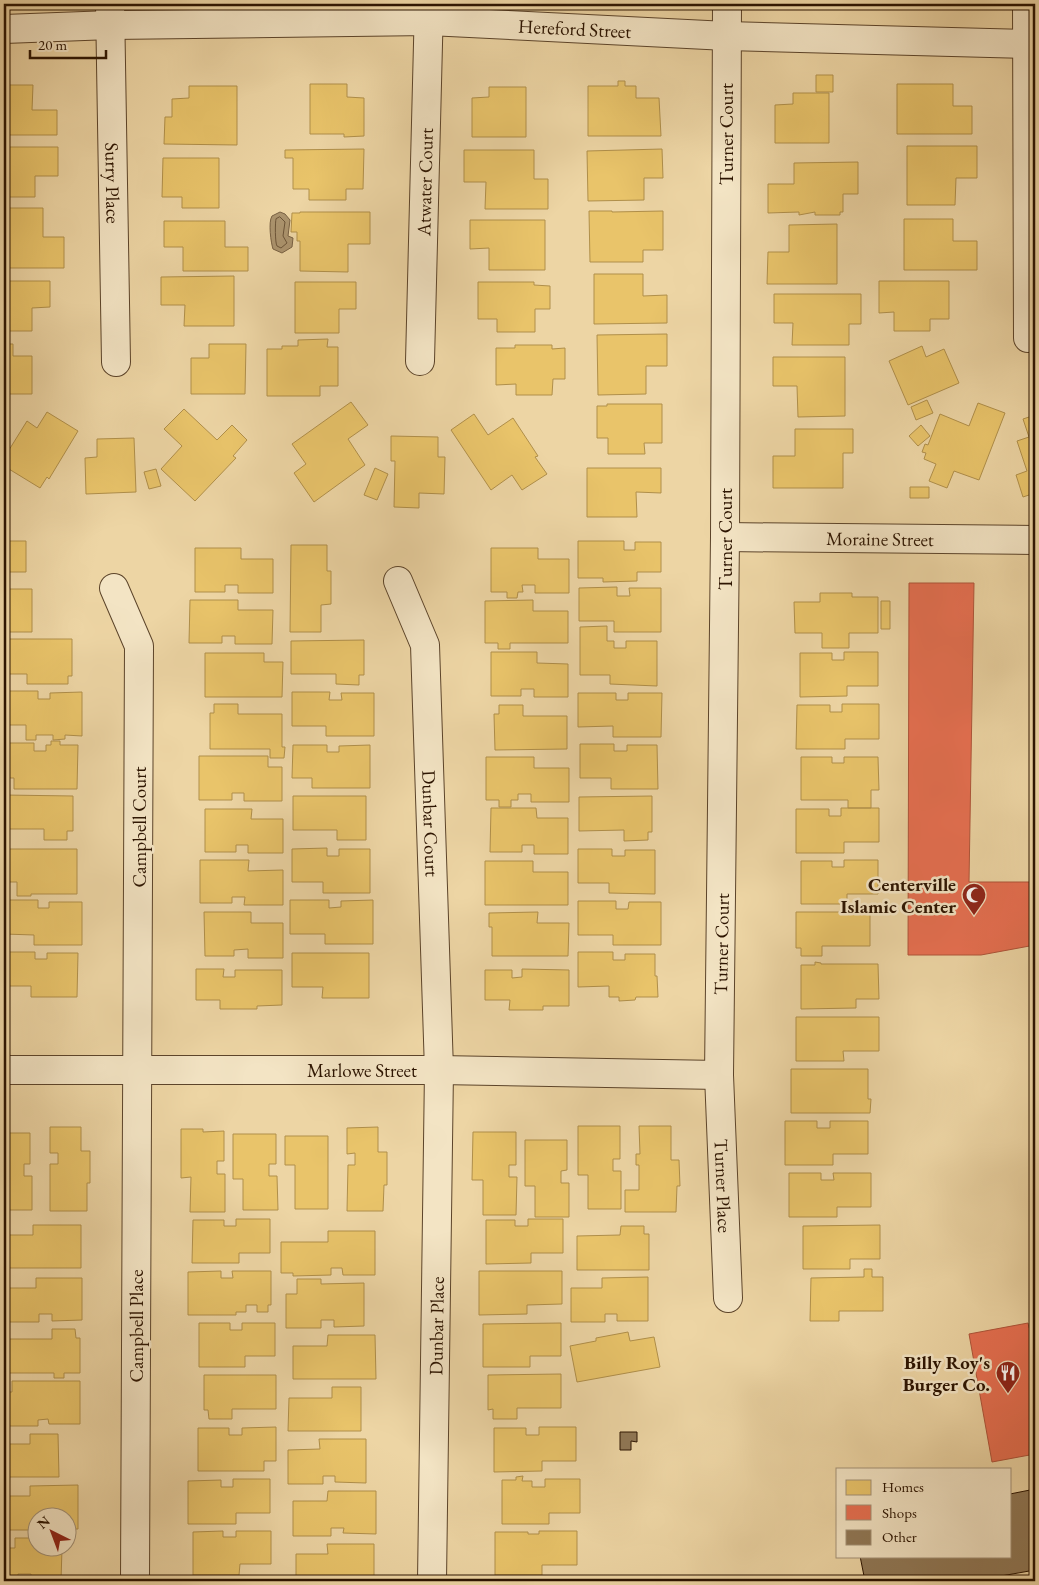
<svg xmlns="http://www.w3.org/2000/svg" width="1039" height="1585" font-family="'EB Garamond',serif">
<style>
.water{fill:#ab936d;stroke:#786042}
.homes{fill:#e9c46a;stroke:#b08f4a}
.shops{fill:#e76f51;stroke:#af5439}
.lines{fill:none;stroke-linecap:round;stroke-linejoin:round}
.shore{stroke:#6c5437;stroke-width:1}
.building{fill:#907856;stroke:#2c1401}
.minor-casing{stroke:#5c442a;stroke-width:30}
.minor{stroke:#f3e4c4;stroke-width:28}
.labels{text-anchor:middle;stroke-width:5;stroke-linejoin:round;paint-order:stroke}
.street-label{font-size:19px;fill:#2c1401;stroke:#f3e4c4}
.poi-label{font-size:19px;font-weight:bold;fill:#2c1401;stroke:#f3e4c4;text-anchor:end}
</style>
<rect width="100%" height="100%" fill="#edd5a4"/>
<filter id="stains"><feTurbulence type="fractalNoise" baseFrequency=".004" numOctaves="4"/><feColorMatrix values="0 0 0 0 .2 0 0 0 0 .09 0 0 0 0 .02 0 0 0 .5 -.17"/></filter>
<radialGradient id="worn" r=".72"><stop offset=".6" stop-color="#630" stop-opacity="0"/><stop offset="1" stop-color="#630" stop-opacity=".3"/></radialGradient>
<path class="water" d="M280,212L285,214L290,220L288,236L293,238L292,247L282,253L273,249C271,243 268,222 272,216Z"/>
<path class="homes" d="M816,75H833V92H816Z
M618,81H625V86H636V98H659L661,136H588V86H618Z
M310,84H347V97L364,98V136L344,137V134H310Z
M897,84H953V106H972V134H897Z
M4,85H33L32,110H57V135H4Z
M189,86H237V145L164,144L165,117H172V99L189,98Z
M489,87H526V137H472V98L489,97Z
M793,93H829V143H775V105L793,104Z
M907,146H977V178H956L955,205H907Z
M4,147H58V176H35V197H4Z
M364,149L363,189H346V200H309V189H293V158H285V150Z
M662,149L663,178H644V200L588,201L587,151Z
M464,150H534V179H548V209H485L486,182H464Z
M163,158H219V208H182V197H162Z
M858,162V194H843V212H840V215H815V212L799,215V212L768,213V184H794V163Z
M4,208H43V237H64V268H4Z
M589,211H612V212L663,211V250H643V262H590Z
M300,212H370V244H348V272L300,271V241H297V232H291L292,213H300Z
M904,219H953V241H977V270H904Z
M470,220H545V270H489V248L470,249Z
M164,221H225V247H248V271H183V247H164Z
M837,224V284H767L768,252H789V225Z
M594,274H643V296L667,295V323L594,324Z
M234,276V326H184L185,305H161V277Z
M4,281H50V307L32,308V331H4Z
M879,281H949V319H930V331H894V312L879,313Z
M295,282H356V309H339V333H295Z
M478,282H534V285L550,286V309H535V332H497V319H478Z
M774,294H861V324H849V345H792L793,323H774Z
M667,334V366H646V394L598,395L597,335Z
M328,339L327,347H338V386H320V396H267V349H282V346H298V340Z
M4,344H13V356H32V394H8V413H4Z
M209,344H246L245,394H191V358H209Z
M515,345H552V349L565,348V379H553L552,395H516V384L496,385V348H515Z
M922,346L926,357L944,349L959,383L908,405L889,361Z
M773,357H845V416L798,417L797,386H773Z
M927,400L933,413L916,420L911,407Z
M351,402L368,425L348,439L365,465L314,502L294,473L306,464L292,444Z
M978,403L1005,413L979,480L954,471L947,488L929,481L936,464L924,459L926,453L922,452L925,444L928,445L940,414L969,426Z
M607,404H662V443H644L645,454H608V438H597V406H607Z
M184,409L217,440L232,425L247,440L233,456L236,458L195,501L161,469L182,446L164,429Z
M47,412L78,431L49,479L47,477L40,488L4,466V458L27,421L37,428Z
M474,414L488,435L513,418L538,456L535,457L547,474L522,490L512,475L491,490L451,430Z
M1035,415V474L1031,475L1035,487V493L1023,497L1016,475L1027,471L1017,441L1029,437L1023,419Z
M921,425L930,436L918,446L909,436Z
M795,429H853V453H843V488H773V456H795Z
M391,436L438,437V457H445L444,494L419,493V508L394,507L395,461H391Z
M134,438L136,492L86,494L85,458L97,457V439Z
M375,468L388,474L377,500L364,495Z
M587,468H661V493L636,492L637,517H587Z
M156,469L161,486L149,489L144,472Z
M910,487H929V498H910Z
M4,541H26V572H4Z
M578,541H624V550H635V542H661V572H637V581L603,582V578H578Z
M291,545H327V571H331V604L321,605V632H290Z
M195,548H241V559H273V593H238V585H225V592H195Z
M491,548H538V559H569V593H535V585H522L523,592H518L517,598H507V592H491Z
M617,587V596H630L629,588H661V632H614V621H579V588Z
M4,589H32V632H4Z
M820,593H852V597H878V633H849V648H822V633H795L794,602H820Z
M190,600H238V610H273L272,644H235V636H222V643H189Z
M533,600V611H568V643H510V649H498V643H485V601Z
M881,601H890V629H881Z
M607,626V641H614V648H626V641H657V686L610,684V675H580V627Z
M4,639H72V676H68V684H27V674H4Z
M364,640V675H359V685L336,684V674H291V641Z
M491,652H537V663L568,664V697H534V689H521V696H491Z
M844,652H878V686H847V696L800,697V653H832V660H844Z
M205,653H264V662H283L282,697H205Z
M4,691H38V699H50V693L82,692V736L65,735V739L53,740V735H36V740H26V725H4Z
M292,692H330L329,700H342L341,693H374V736H326V726H292Z
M578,693H616V700H628V693H662L661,737H613V726L578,727Z
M214,704H238V714H282V747H285L284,758H270V749H210V713H214Z
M842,704H879V739H845V749H796L797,705H830V712H842Z
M499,705H523V716H567V749L495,750L494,714H499Z
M51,741H60V745H78L77,789H14V778H4V743H34V751H46V745H51Z
M580,744H614V751H627V745H657L658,789H611V778H580Z
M293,745H327V752H339V746L370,745V788H312V778H292Z
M199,756H268V767H282V801H244V793H232V800H199Z
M486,757H534V768H569V802H531V794H518V800H511V807H499V800H486Z
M801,757H832V763H844V757H878L879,790H871V808H848V800H801Z
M4,795L73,796V831H67V840H44V829H4Z
M293,796H366V840H337V830H293Z
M652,796V832H648V840L624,841V830L579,831V797Z
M491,808H536L537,818H568V854H534V845H522V852H490Z
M841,808H879V842H844V853H796V809H829V816H841Z
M205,809H252L251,819H283V853H248V845H236V852H205Z
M327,848V856H339V849H370V893H323V882H292V849Z
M4,849H77V894H31V896H17V882H4Z
M578,849H612V856H625V850H655V894L609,893V883H578Z
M200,860H249L248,871L283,870V905H244L245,897H232V903H200Z
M844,860H878V894H847V904H801V861H832V867H844Z
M485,861H533V872H568V905H485Z
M4,900H38V908H49V902H82V945H34V935L4,934Z
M290,900H329V908L341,907V901L373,900V944H325V934H290Z
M578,901H616V909H628L629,902H661V945H613V935H578Z
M204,912H251V923H283V958H248V949L234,950V956H205Z
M538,912L537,923H569L568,956H492V927H489V913Z
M796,912H870V946H822V956H801V948H796Z
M4,952H35V959H47V953H78L77,997H31V986H4Z
M578,952H613V960H625V954H655V976H657L658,997H636L635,1000L619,1001V997H609V986L578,987Z
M292,953H369V998H322L323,987H292Z
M815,962L821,963V964H878L879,999H856V1008L801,1009V965H815Z
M196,969H224L223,977H235V970H282V1005L257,1006V1009H220V1000H196Z
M522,969L569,970V1006H543V1010H509L510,1000H485V970H512V978L522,977Z
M796,1017H879V1051H843L844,1061H796Z
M791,1069H868V1099H871L870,1113H791Z
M785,1121H817V1128H830V1121H868V1154H833V1165H785Z
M578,1126H620V1159H613V1171H621V1209H588V1175H578Z
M639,1126H671V1160H679L680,1186H677L676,1212H625V1190H639V1165H636V1154H640Z
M50,1127H81V1151H90V1183H87V1211H50V1164H58V1153H50Z
M378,1127V1152H387V1185H384L383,1211H347L348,1165H355V1153L347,1154V1128Z
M181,1129H203V1132L224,1131V1161H217V1174H225V1212H190L191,1177L181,1178Z
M473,1132H516V1165H509V1177H517L516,1215H483V1180H472Z
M4,1133H30V1164H24V1176H32V1210H4Z
M233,1134H276V1164H269V1176H277L278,1210H243V1179H233Z
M285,1136H328V1209H295V1165H285Z
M525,1140H567V1170L561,1171V1183H569V1217H535V1186H525Z
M789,1173H821V1180H834L833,1173H871V1207H837V1217H789Z
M236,1219H270V1253H239V1263H192L193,1220H224V1226H236Z
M528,1219H563V1253H531V1263L486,1264V1220H515V1226H528Z
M33,1225H81V1268H4V1235H33Z
M880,1225V1259H850V1269H803V1226Z
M621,1226H644V1234H649V1270H577V1236L620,1235Z
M328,1231H375V1275H343L342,1268H331V1275L293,1276V1273H281V1242H328Z
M864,1269H872V1277H883V1311H839V1321H810L811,1278L864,1277Z
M221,1271V1278H233L232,1271H271V1305H268V1312H257V1305H246V1312H236V1315H188V1272Z
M479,1271H562V1304L527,1305V1314L479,1315Z
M648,1277V1321H617V1314H605V1322H571V1288H602V1278Z
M36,1278H82V1320L52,1321V1314H39V1322H5L4,1288H36Z
M297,1279H321V1284L364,1283V1326L334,1327V1320H321V1328H286V1294H297Z
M199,1323H230V1330H242V1323H275V1356H245V1367H199Z
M561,1323V1356H530V1367H483V1324Z
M52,1329H75L76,1338H80V1373H64V1378H54V1373H8V1339H52Z
M628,1332L630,1341L654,1337L660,1367L577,1382L570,1346L596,1341V1338Z
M328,1335H375L376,1379H293V1346H327Z
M561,1374V1408H517V1419H493V1409L488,1410V1375Z
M204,1375H276V1409H232V1419H209L208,1410H204Z
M12,1381H80V1424H49L48,1419L38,1420V1426H4V1392H12Z
M332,1387H361V1431H288L289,1398H332Z
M276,1427V1461H264V1471H198V1428H229V1435H242V1428Z
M539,1427H576V1461H542V1471L494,1472V1428H526V1435H539Z
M30,1434H58L59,1477H4V1444H30Z
M319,1439H366V1483L335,1482V1476H323V1484H288V1450L320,1449Z
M523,1476L522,1481H532V1487H545V1479H580V1513H549V1524H502V1480H516V1477Z
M233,1479H270V1513H236V1524H188V1481L221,1480V1487H233Z
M78,1485V1529H68V1518H38V1522H34V1530H4V1496H30V1486Z
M328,1491H376V1534L343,1533L344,1528H331V1536H293V1501H327Z
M223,1531V1537H236V1531H271V1564H240L239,1575H193V1532Z
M539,1531H577V1565H542V1575H495V1532H528V1534H539Z
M15,1538H38V1548H62L61,1581H31V1574H18V1581H4V1548H15Z
M327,1544H374V1581H296V1554H328Z"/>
<path class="shops" d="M909,583H974L969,882H1035V945L981,955H908Z
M1028,1323L1029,1328L1035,1327V1454L992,1462L969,1334Z"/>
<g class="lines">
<path class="shore" d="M280,217L285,222L283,236L287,243L281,248C280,247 278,247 277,246C275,243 275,222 276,219Z"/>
</g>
<path class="building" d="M620,1432H637V1442L631,1441V1450H620Z
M1035,1489V1570L973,1581H865L860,1556H1010V1494Z"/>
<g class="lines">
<defs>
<g id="minor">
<path id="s1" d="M110,4L116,362"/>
<path id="s2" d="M727,4L725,537L719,1075L728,1298"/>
<path d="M1027,4L1028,338"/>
<path id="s3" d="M4,29L111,25L429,21L727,36L1027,44"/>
<path id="s4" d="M420,361L429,4"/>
<path id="s5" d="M725,537L1035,540"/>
<path id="s6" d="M398,581L425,645L439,1070L432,1581"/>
<path d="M114,588L139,646L135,1581"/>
<path id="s7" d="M4,1070H439L719,1075"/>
</g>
</defs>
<use href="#minor" class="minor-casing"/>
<use href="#minor" class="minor"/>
</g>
<defs>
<symbol id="mosque-pin" viewBox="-11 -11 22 30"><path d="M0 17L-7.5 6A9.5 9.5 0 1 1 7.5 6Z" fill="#8f2418" stroke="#f3e4c4"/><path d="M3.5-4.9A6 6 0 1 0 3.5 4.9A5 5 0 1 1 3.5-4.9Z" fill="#fff"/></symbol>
<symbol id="restaurant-pin" viewBox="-11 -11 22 30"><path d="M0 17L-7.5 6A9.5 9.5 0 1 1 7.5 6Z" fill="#8f2418" stroke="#f3e4c4"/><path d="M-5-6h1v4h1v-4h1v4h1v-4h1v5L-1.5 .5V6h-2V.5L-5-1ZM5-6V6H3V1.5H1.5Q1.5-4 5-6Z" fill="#fff"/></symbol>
</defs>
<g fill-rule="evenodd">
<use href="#mosque-pin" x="960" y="881" width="28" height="38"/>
<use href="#restaurant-pin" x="994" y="1359" width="28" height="38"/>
</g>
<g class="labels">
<g class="street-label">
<text dy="7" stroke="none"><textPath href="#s3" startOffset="571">Hereford Street</textPath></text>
<text transform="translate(726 134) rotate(-90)" y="7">Turner Court</text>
<text dy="7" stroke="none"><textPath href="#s4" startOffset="179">Atwater Court</textPath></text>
<text dy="7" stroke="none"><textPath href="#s1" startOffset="179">Surry Place</textPath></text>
<text dy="7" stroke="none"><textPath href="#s5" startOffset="155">Moraine Street</textPath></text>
<text transform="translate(725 539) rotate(-90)" y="7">Turner Court</text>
<text dy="7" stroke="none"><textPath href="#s6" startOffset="248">Dunbar Court</textPath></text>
<text transform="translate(139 827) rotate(-90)" y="7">Campbell Court</text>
<text transform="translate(721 944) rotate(-89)" y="7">Turner Court</text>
<text dy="7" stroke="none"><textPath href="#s7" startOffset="358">Marlowe Street</textPath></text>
<text dy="7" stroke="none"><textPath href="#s2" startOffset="1182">Turner Place</textPath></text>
<text transform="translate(136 1326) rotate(-90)" y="7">Campbell Place</text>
<text transform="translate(436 1326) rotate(-89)" y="7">Dunbar Place</text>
</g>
<g class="poi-label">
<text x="956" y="891">Centerville<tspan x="956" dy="22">Islamic Center</tspan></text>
<text x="990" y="1369">Billy Roy's<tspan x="990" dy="22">Burger Co.</tspan></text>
</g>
</g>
<rect width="1039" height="1585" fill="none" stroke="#edd5a4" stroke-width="20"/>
<rect x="5" y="5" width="1029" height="1575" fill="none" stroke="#2c1401" stroke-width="2.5"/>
<rect x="10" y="10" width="1019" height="1565" fill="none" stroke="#2c1401"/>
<rect x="836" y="1468" width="175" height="90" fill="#f3e4c4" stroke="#a39176"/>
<rect x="846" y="1480" width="25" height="15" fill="#e9c46a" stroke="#a39176"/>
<text x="882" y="1492" font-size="15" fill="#2c1401">Homes</text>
<rect x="846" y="1505" width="25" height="15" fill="#e76f51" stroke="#a39176"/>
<text x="882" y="1518" font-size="15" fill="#2c1401">Shops</text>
<rect x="846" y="1530" width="25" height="15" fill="#907856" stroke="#a39176"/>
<text x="882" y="1542" font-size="15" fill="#2c1401">Other</text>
<g transform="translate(52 1532) rotate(318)"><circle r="24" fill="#f3e4c4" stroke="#a39176"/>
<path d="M0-4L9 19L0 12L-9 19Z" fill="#8f2418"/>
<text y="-8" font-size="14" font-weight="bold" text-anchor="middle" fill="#2c1401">N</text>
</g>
<path d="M30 50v8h76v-8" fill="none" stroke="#2c1401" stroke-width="2.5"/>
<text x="38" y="50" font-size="15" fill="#2c1401" stroke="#f3e4c4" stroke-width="4" paint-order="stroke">20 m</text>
<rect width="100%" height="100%" filter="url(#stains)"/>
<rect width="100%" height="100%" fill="url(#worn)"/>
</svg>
